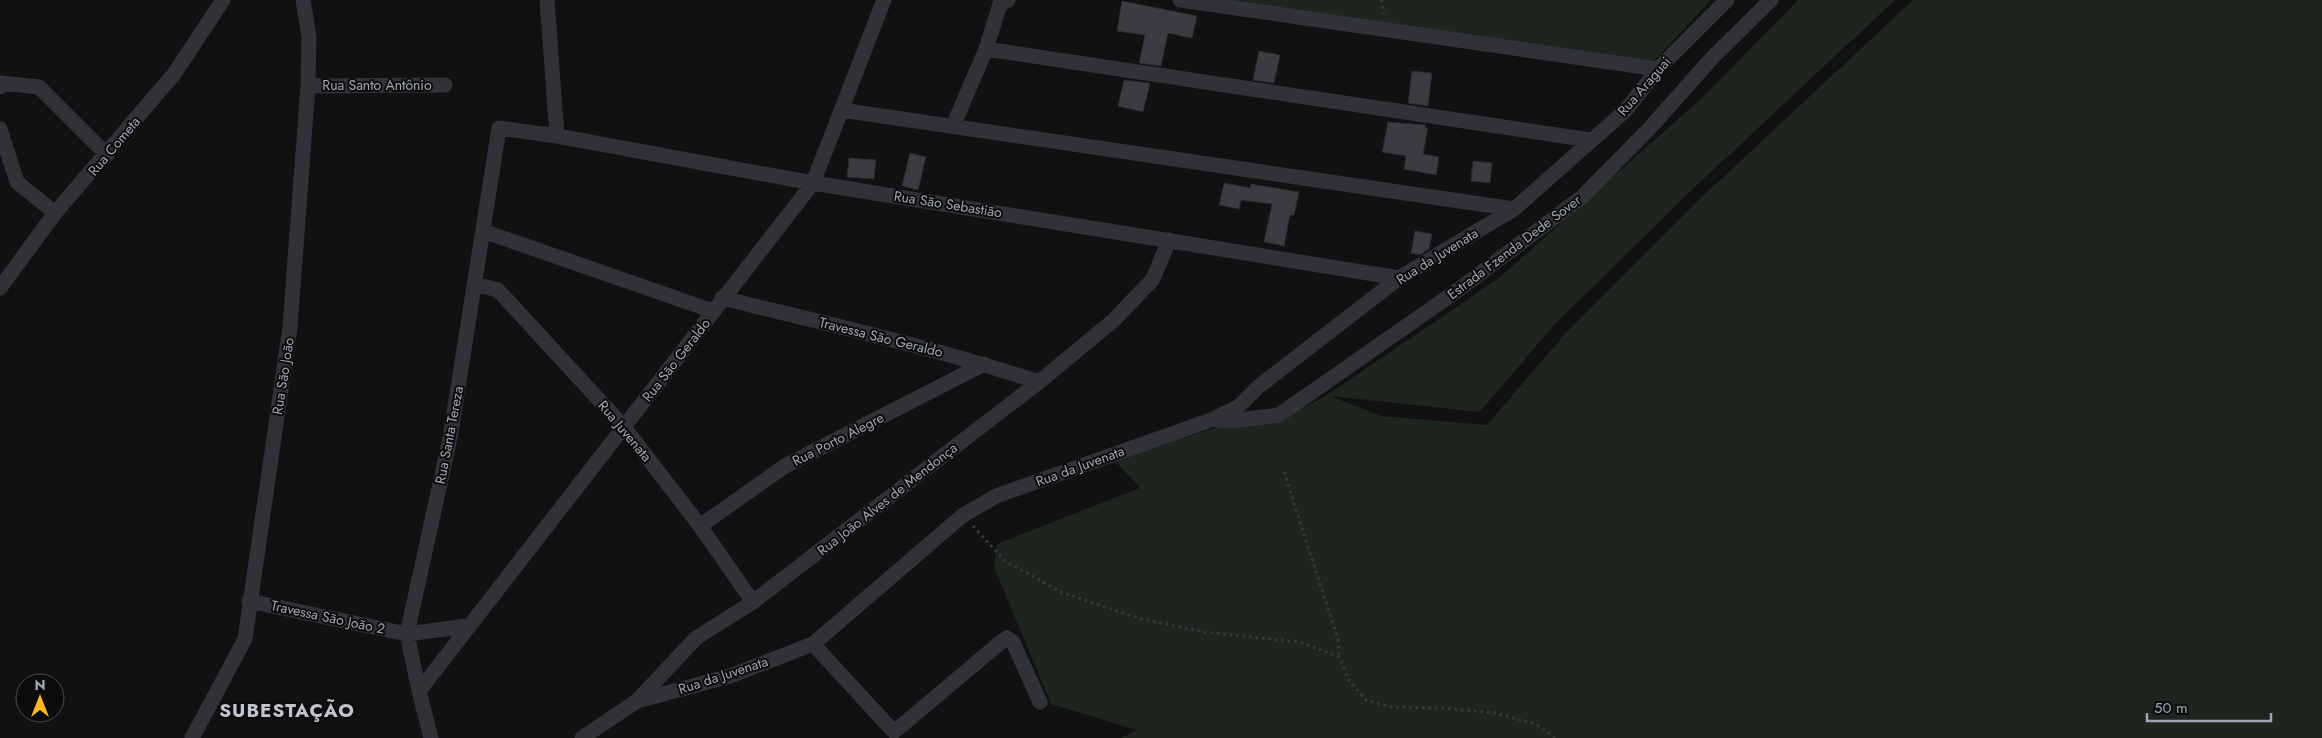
<svg xmlns="http://www.w3.org/2000/svg" width="2322" height="738" font-family="Jost,sans-serif">
<style>
.green{fill:#1d251e}
.building{fill:#3b3c42;stroke:#2a2a2e}
.lines{fill:none;stroke-linecap:round;stroke-linejoin:round}
.path{stroke:#37393e;stroke-width:3;stroke-dasharray:2.5 4;stroke-linecap:butt}
.street{stroke:#313237;stroke-width:15}
.labels{text-anchor:middle;stroke-width:4;stroke-linejoin:round;paint-order:stroke}
.street-label{font-size:14px;fill:#a1a6b4;stroke:#0c0c0d}
.district-label{font-size:19px;font-weight:bold;letter-spacing:1px;fill:#c2c5d0;stroke:#0c0c0d}
</style>
<rect width="100%" height="100%" fill="#111112"/>
<path class="green" d="M1219,0H1711L1654,61Z
M1798,0H1895L1696,186L1553,326L1480,412L1330,396L1381,416L1487,425L1564,335L1704,195L1913,0H2322V738H1121L1137,730L1051,704L994,567L997,544L1140,488L1114,460L1215,428L1283,419L1327,395L1499,278L1702,98Z"/>
<path class="building" d="M1122,1L1197,16L1192,38L1168,33L1161,66L1139,63L1145,35L1117,31Z
M1259,51L1280,55L1274,83L1253,80Z
M1412,71L1432,73L1428,106L1408,103Z
M1124,80L1150,83L1143,112L1118,106Z
M1388,122L1426,125L1425,128H1428L1423,154L1439,157L1436,175L1404,169L1406,156L1382,152Z
M910,153L926,157L918,190L902,186Z
M849,158L876,160L874,179L847,177Z
M1473,161L1492,163L1490,183L1471,181Z
M1224,183L1250,188L1251,184L1299,192L1294,215H1290L1284,246L1264,242L1272,204L1241,200L1239,209L1219,205Z
M1415,231L1432,234L1429,249L1420,255L1411,253Z"/>
<g class="lines">
<path class="path" d="M1381,0L1384,14
M1284,472L1338,639L1339,657
M973,526L1005,561L1061,592L1141,619L1204,632L1300,642L1339,657L1349,680L1366,700L1390,707L1444,708L1495,713L1535,724L1556,738"/>
<path class="street" d="M547,0L557,136
M1180,0L1658,69
M986,49L1590,140
M308,86L445,85
M0,87L1,83L39,87L107,155
M841,110L1514,209
M953,126L986,49L1000,4L1008,0
M0,129L17,182L55,213
M483,231L713,311
M475,284L498,290L624,427L700,526L753,602
M0,288L55,213L174,74L223,0
M722,298C828,324 935,348 1039,382
M1215,420L1232,421L1279,415L1458,290L1582,197L1649,129L1713,57L1771,0
M700,526L785,466L984,364
M249,601L407,634L467,626
M813,644L894,732L1001,642L1007,638L1013,642L1040,702
M419,691L813,183L884,0
M637,701L730,676L813,644L962,516L996,496L1211,420L1238,407L1258,387L1399,278L1514,209L1625,111L1658,69L1727,0
M192,738L245,639L290,327L308,86L309,37L303,0
M431,738L419,691L407,634L450,438L499,128L557,136L813,183L1399,278
M582,738L637,701L696,638L753,602L1039,382L1114,320L1153,279L1169,240"/>
</g>
<g class="labels">
<g class="street-label">
<text x="377" y="90">Rua Santo Antônio</text>
<text transform="translate(1644 86) rotate(-49)" y="5">Rua Araguai</text>
<text transform="translate(114 146) rotate(-50)" y="5">Rua Cometa</text>
<text transform="translate(948 204) rotate(9)" y="5">Rua São Sebastião</text>
<text transform="translate(1514 247) rotate(-37)" y="5">Estrada Fzenda Dede Sover</text>
<text transform="translate(1437 256) rotate(-32)" y="5">Rua da Juvenata</text>
<text transform="translate(881 337) rotate(14)" y="5">Travessa São Geraldo</text>
<text transform="translate(676 360) rotate(-52)" y="5">Rua São Geraldo</text>
<text transform="translate(283 376) rotate(-81)" y="5">Rua São João</text>
<text transform="translate(625 431) rotate(50)" y="5">Rua Juvenata</text>
<text transform="translate(449 435) rotate(-79)" y="5">Rua Santa Tereza</text>
<text transform="translate(838 439) rotate(-27)" y="5">Rua Porto Alegre</text>
<text transform="translate(1080 466) rotate(-20)" y="5">Rua da Juvenata</text>
<text transform="translate(887 499) rotate(-38)" y="5">Rua João Alves de Mendonça</text>
<text transform="translate(328 617) rotate(12)" y="5">Travessa São João 2</text>
<text transform="translate(723 675) rotate(-18)" y="5">Rua da Juvenata</text>
</g>
<g class="district-label">
<text x="287" y="717">SUBESTAÇÃO</text>
</g>
</g>
<g transform="translate(40 698)"><circle r="24" fill="#0c0c0d" stroke="#484a50"/>
<path d="M0-4L9 19L0 12L-9 19Z" fill="#ffb71c"/>
<text y="-8" font-size="14" font-weight="bold" text-anchor="middle" fill="#a1a6b4">N</text>
</g>
<path d="M2147 713v8h124v-8" fill="none" stroke="#a1a6b4" stroke-width="2.5"/>
<text x="2154" y="713" font-size="15" fill="#a1a6b4" stroke="#0c0c0d" stroke-width="4" paint-order="stroke">50 m</text>
</svg>
